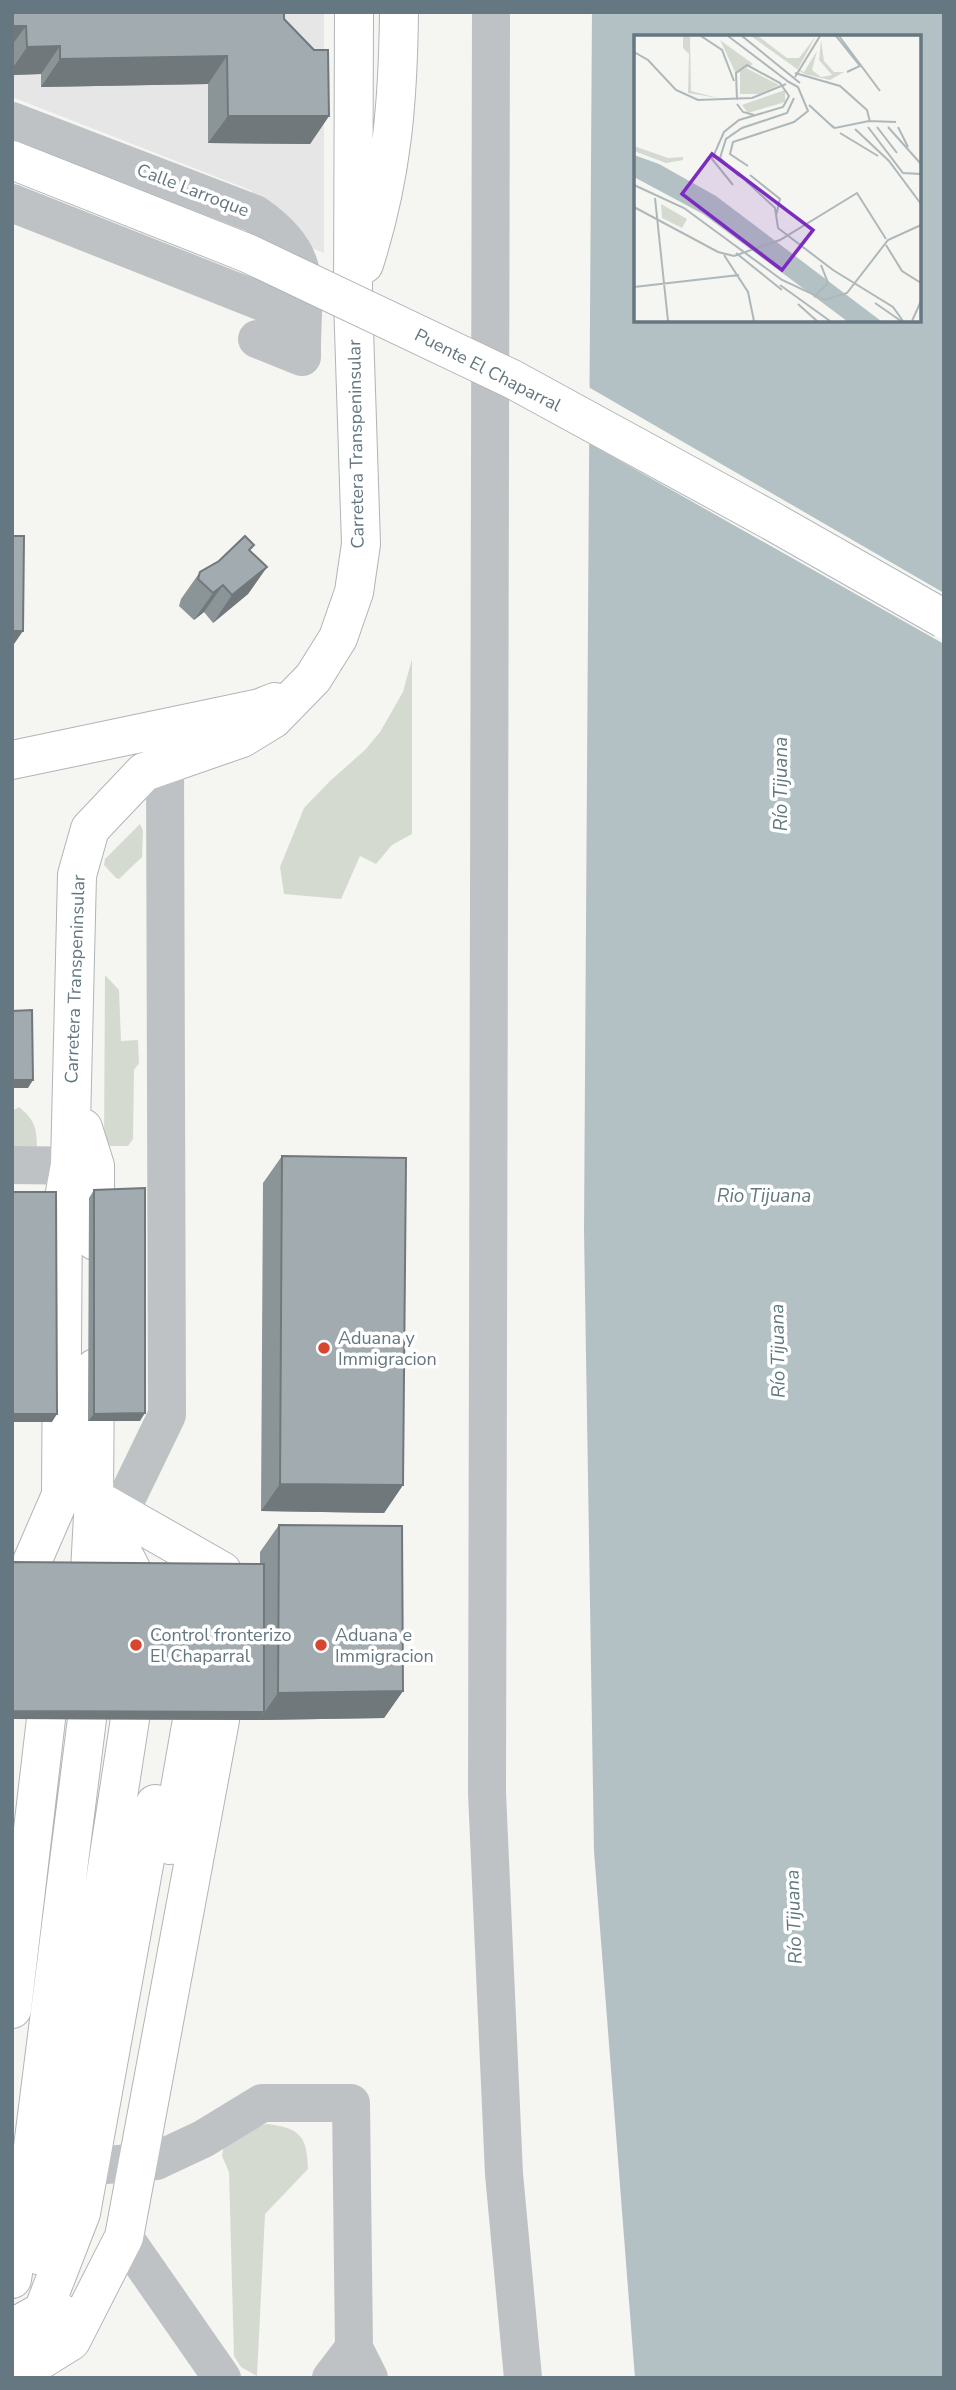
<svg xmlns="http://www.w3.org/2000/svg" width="956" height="2390" font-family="'Nunito Sans',sans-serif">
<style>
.built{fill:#e5e6e5}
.green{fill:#d5dad1}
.water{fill:#b3c1c4;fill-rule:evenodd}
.pier{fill:#f5f5f1}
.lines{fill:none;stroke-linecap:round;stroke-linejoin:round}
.highway-casing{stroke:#b1b5b8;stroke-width:40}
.minor{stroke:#bec2c5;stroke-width:38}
.highway{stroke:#fff;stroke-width:38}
.major-bridge-casing{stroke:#b1b6b9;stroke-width:40;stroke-linecap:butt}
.major-bridge{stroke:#fff;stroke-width:38}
.wall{fill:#8b9497}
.shaded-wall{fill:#71787b}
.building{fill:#a2acb0;stroke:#71787b;stroke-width:2}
.poi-dot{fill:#d9462d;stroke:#fff;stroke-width:2.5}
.labels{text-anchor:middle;stroke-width:7;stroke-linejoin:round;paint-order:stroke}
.street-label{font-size:18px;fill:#657781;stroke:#fff}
.poi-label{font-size:18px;fill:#657781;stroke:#fff;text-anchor:start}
.water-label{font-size:19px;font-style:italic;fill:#61797e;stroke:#fff}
.inset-road{fill:none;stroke:#aeb8ba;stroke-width:2}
.view{fill:#7b2cbf;fill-opacity:0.15;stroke:#7b2cbf;stroke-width:3.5}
.inset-edge{fill:none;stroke:#657781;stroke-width:3.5}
</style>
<rect width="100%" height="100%" fill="#f5f5f1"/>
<path class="built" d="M12,12H324V253L294,241L269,206L250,190L12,97Z"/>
<path class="green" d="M412,659V834L392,845L376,864L360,856L341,899L284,894L280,867L304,808L330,781L365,750L380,732L403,692Z
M140,824L143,831L142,857L119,879L116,878L104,865L105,859Z
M105,975L119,990L121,1041L138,1040L139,1063L134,1070L133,1139L128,1146H104Z
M19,1107C34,1119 37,1128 37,1147L12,1150V1111Z
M267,2124C300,2128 307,2136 308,2169L265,2214L257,2376L241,2367L234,2356L229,2172L222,2156L224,2145L249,2129Z"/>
<path class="water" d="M592,12H944V2378H635L594,1851L584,1230ZM636,37H919V320H636Z"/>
<path class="pier" d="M585,385L944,593V644L585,441Z"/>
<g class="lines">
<defs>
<path id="highway" d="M364,264C392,177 398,103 399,12
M12,760L260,708L275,702
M83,1128L95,1166V1241
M94,1498L222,1571
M95,1499L132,1571
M28,1571L61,1495L63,1203L70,1165L77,875L90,829L144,772L242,738L273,719L313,678L338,638L354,592L361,544L353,299L354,12
M90,1571L94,1498L95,1368
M170,1845L192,1720
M12,2009L46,1719
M41,2256L53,2218L130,1719
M12,2279L30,2171L87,1719
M18,2325L43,2311L81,2213L155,1804
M12,2342C32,2336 51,2334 61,2313
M12,2373L42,2359L71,2341L124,2237L220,1720"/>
</defs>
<use href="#highway" class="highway-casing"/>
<path class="minor" d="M491,12L487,1793L504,2174L523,2378
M12,121L255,214C318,257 301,289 302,357L257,339
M12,203L260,301L301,321
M12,1165L95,1166
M106,1541L167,1415L165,765
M56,2169L156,2161L203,2139L262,2103H351L354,2348L369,2378
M124,2237L222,2378
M331,2378L354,2348"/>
<use href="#highway" class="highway"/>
<defs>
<path id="major-bridge" d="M12,160L247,253L512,379L770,520L944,619"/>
</defs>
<use href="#major-bridge" class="major-bridge-casing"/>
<use href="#major-bridge" class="major-bridge"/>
</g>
<path class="wall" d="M12,12L284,19L329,116L310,144L208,143V84L41,87V74L12,75Z
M250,551L267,567L248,594L213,623L204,612L194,620L179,606L181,599L200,572Z
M282,1156L403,1485L384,1513L261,1511L263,1183Z
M94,1190L140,1421H88L89,1198Z
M279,1525L403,1691L384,1718L259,1720L12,1719V1562L260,1564V1552Z"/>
<path class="shaded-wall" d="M12,26H26L12,45Z
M60,46L41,74L12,75V69L27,47Z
M227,56L208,84L41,87L60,59Z
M228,116H329L310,144L208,143Z
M267,567L248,594L213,623L232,595Z
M223,585L204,612L194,620L213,593Z
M12,631H23L12,647Z
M12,1080H33L28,1088H12Z
M145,1413L140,1421H88L94,1414Z
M12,1414H57L52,1422H12Z
M280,1484L403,1485L384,1513L261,1511Z
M403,1691L384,1718L259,1720L278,1693Z
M12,1711L264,1712L259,1720L12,1719Z"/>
<path class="building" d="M12,12H284V19L314,50H328L329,116H228L227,56L60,59V46L27,47L26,26H12Z
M12,536H24L23,631H12Z
M245,536L254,545L249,550L267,567L232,595L223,585L213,593L198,579L200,572L219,561Z
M32,1010L33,1080H12V1011Z
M282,1156L406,1158L403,1485L280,1484Z
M145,1188V1413L94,1414V1190Z
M12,1192H56L57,1414H12Z
M279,1525L402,1526L403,1691L278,1693Z
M12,1562L264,1564V1712L12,1711Z"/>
<g class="poi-dot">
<circle cx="324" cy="1348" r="7"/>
<circle cx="136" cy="1645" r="7"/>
<circle cx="321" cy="1645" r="7"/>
</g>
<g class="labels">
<g class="street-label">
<text transform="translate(193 190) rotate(21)" y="6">Calle Larroque</text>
<text transform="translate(488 370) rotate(27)" y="6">Puente El Chaparral</text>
<text transform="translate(356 444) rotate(-91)" y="6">Carretera Transpeninsular</text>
<text transform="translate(75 979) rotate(-88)" y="6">Carretera Transpeninsular</text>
</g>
<g class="poi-label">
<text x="338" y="1344">Aduana y<tspan x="338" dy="21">Immigracion</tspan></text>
<text x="150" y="1641">Control fronterizo<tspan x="150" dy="21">El Chaparral</tspan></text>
<text x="335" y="1641">Aduana e<tspan x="335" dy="21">Immigracion</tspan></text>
</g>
<g class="water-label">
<text transform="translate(780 784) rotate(-90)" y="7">Río Tijuana</text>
<text x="764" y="1202">Rio Tijuana</text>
<text transform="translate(777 1351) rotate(-91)" y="7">Río Tijuana</text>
<text transform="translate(793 1917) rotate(-92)" y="7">Río Tijuana</text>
</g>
</g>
<g transform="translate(634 35)">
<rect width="287" height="287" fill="#f5f5f1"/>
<path d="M49,1H56L57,56L84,63L54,58L55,19L49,13ZM117,1H124L153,23H165L182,1L164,34L170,37L183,16L178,35L187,42L198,40L185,25L187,5L190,26L200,37H210L196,45L170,39ZM86,5L119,29L102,39ZM110,32L145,50L126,59H106V36ZM151,55V67L114,78L108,70ZM0,111L34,123L49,122V125L32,128L0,116ZM27,169L53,184L48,193L28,183Z" fill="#d5dad1"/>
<path d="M0,120L25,129L82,161L247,286H213L69,179L0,142Z" fill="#b3c1c4"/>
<path class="inset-road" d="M67,1L88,15L100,46M94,1L156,48M108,1L166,48M202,1L226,31L213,37M205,1L246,56M0,17L14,25L42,55L64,65L118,63L152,49M161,38L206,51L233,75L236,87M161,42L186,1M103,69L109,77L120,80M175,70L200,93M197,90L201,93L235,86L262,87M234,92L269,138L287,139M243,92L263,118M254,92L287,129M264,92L274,112M221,94L255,126L287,169M206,98L244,121M114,131L96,119L99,107L160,87L174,76L164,52L153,46M116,140L146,164L142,181M105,141L86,123L92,104L108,93L153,78L160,63M112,146L141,173L144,193L199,235L259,272L269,286M0,150L50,173L148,245L191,265L213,258L254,205L287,190M99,150L78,124L90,97L105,85L149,72L155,61L146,48L113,30L102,38L103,65M21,163L34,286M0,172L84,217L100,221L146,205L223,158L252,204M252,210L268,236L287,248M102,218L148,255M90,220L114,257L120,286M146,250L196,286M0,252L105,240M180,262L194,248L187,230M241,268L267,286M164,269L183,286M278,286L287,266"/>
<path class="view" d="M78,119L179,195L148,235L48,159Z"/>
<rect width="287" height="287" class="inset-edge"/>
</g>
<rect width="956" height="2390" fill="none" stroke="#657781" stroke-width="28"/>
</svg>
